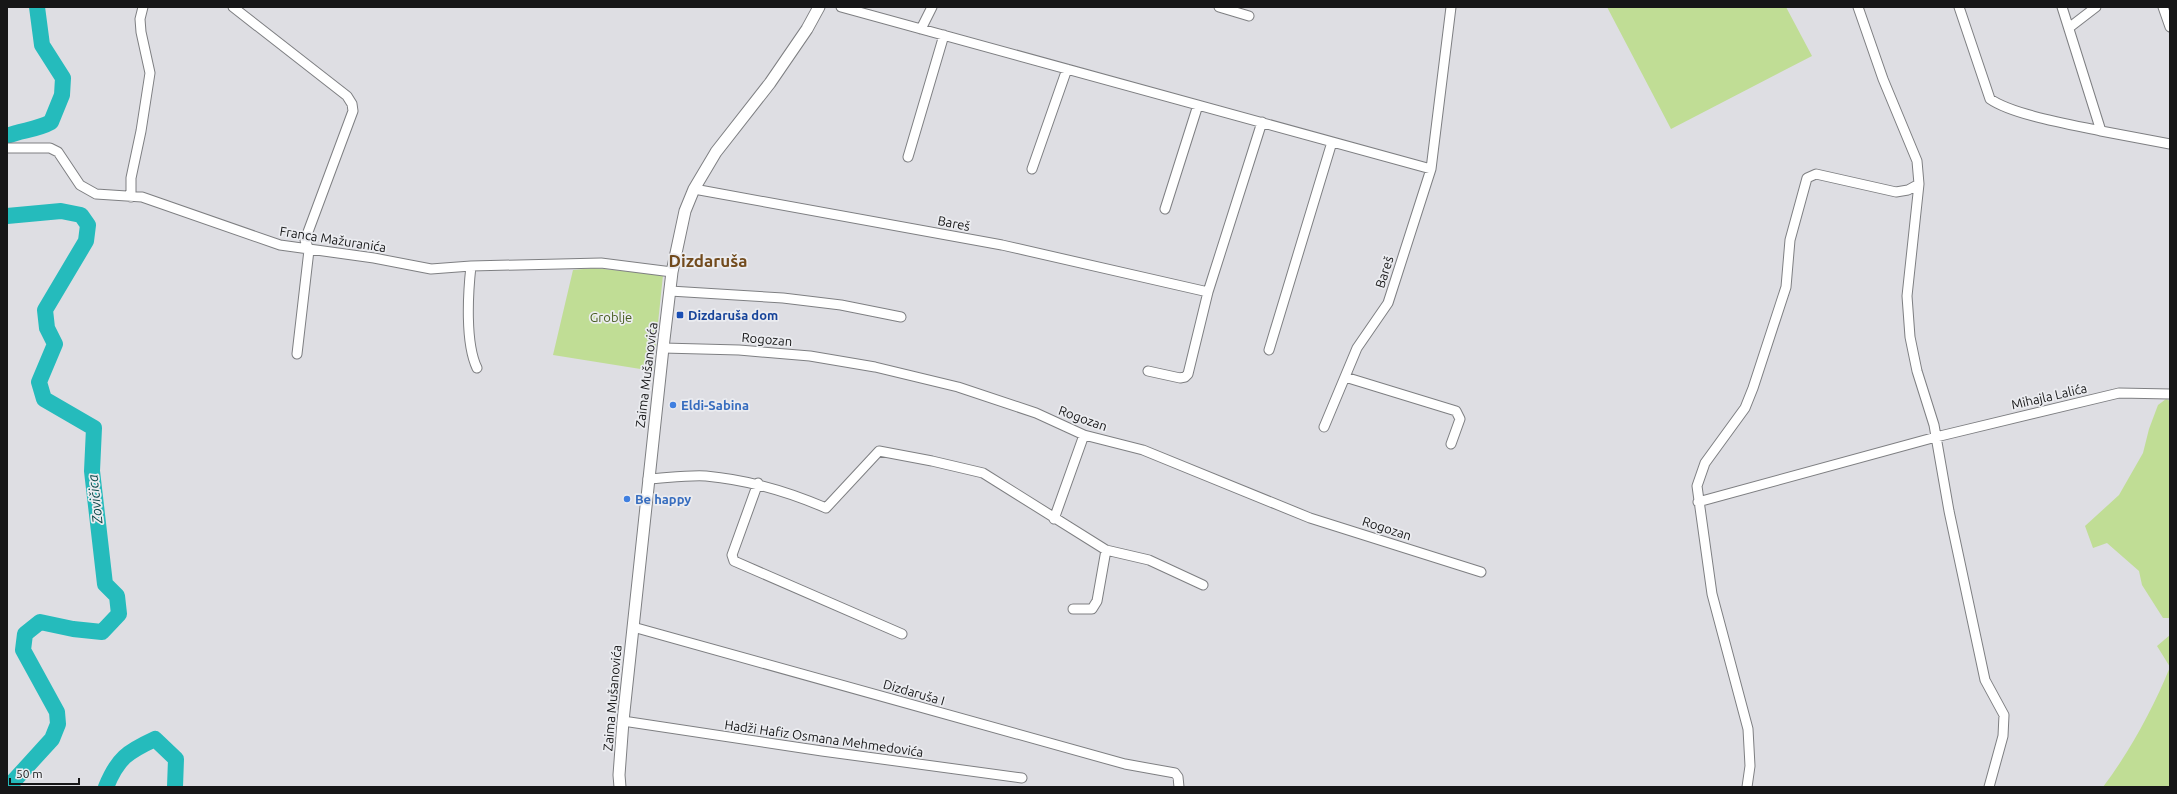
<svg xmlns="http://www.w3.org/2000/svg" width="2177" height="794" font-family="Ubuntu,sans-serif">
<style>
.green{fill:#c0dd95}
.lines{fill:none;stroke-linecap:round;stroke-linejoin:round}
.river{stroke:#25bbbc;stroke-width:16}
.minor-casing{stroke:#7e7f82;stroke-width:11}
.tertiary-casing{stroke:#7e7f82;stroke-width:13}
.minor{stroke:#fff;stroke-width:9}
.tertiary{stroke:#fff;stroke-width:11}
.transit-dot{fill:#1a4fb4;stroke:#ebecf0;stroke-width:1.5}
.shop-dot{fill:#3f7fe0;stroke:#ebecf0;stroke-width:1.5}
.labels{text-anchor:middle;stroke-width:3.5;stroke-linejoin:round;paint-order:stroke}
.street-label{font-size:13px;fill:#161617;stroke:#ebecf0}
.transit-label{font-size:13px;font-weight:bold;fill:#164399;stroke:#ebecf0;text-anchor:start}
.park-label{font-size:13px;fill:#485d22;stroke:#ebecf0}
.shop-label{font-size:13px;font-weight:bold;fill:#366cbe;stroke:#ebecf0;text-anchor:start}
.water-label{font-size:14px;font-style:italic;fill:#0b4949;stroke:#ebecf0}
.district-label{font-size:17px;font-weight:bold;fill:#724b1d;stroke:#ebecf0}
</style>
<rect width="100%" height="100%" fill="#dedee3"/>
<path class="green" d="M1607,7H1786L1812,56L1671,129Z
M594,268L663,275L653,371L553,355L573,270Z
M2166,399L2170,401V618H2163L2142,585L2139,571L2107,543L2093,548L2085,526L2119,495L2143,453L2149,429L2158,405Z
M2170,635V787H2103C2130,751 2153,709 2170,667L2157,646Z"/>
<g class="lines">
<path class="river" d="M7,136C21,130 37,130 51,122L62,95L63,78L42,45L37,7
M7,216L61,211L81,215L88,225L86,241L45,310L47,328L55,344L39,382L44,399L94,428L92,471L105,584L117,596L119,614L102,632L73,629L40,622L25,634L23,650L57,712L58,724L52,739L11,784V787
M106,787C118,758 127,752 155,739L176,759L175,787"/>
<defs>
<path id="minor" d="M233,7L347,96L352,104L353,111L305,240L309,250L297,354
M841,7L1431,169
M1219,7L1249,16
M1858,7L1883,79L1917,161L1919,184L1907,296L1910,337L1917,371L1934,425L1949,511L1985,680L2004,715L2003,736L1989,787
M1959,7L1990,99C2013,115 2073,125 2101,131
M2062,7L2101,131L2170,144
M2163,7L2170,27
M2070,27L2096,7
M921,29L932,7
M7,148H50L58,152L80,185L96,194L142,197L280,245L374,258L431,269L471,266L601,263L672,272
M908,157L944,35
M1032,169L1067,69
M694,189L1002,245L1208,292L1262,122
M131,197V178L141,131L150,73L141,32L140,19L143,7
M1165,209L1198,105
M471,266C468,293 465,343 477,368
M670,291L783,298L841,305L901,317
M663,348L739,350L810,356L875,367L958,387L1036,413L1084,435L1143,450L1310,518L1481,572
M1269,350L1332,142
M1148,371L1180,378L1185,377L1188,374L1208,292
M1345,377L1456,411L1460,419L1451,444
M1324,427L1357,348L1388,303L1431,169L1451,7
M648,479C667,478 687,475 706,476C749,480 787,491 826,508L879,451L932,461L983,473L1106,550L1149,560L1203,585
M758,483L732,555L734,561L902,634
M1698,502L1936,437L2119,393L2170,394
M1054,519L1084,435
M1073,609H1092L1097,601L1106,550
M633,627L1125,764L1175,773L1178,777L1179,787
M623,721L822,751L1022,778
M1747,787L1750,766L1748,729L1712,594L1697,486L1705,463L1745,408L1753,388L1786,287L1790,240L1807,178L1816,174L1896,192L1908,190L1919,184"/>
<path id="tertiary" d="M620,787L619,775L623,721L663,348L672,272L685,211L694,189L716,152L770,83L807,29L819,7"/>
</defs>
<use href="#minor" class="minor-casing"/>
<use href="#tertiary" class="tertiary-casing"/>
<use href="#minor" class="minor"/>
<use href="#tertiary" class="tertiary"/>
</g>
<rect class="transit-dot" x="676" y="311" width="8" height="8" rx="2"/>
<g class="shop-dot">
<circle cx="673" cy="405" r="4"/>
<circle cx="627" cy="499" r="4"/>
</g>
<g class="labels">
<g class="street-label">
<text transform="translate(954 223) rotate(11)" y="5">Bareš</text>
<text transform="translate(333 239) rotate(9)" y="5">Franca Mažuranića</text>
<text transform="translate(1384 272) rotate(-72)" y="5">Bareš</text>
<text transform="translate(767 339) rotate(5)" y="5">Rogozan</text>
<text transform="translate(646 375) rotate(-83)" y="5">Zaima Mušanovića</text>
<text transform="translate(2049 396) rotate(-13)" y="5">Mihajla Lalića</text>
<text transform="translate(1083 418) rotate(20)" y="5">Rogozan</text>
<text transform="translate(1387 528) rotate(18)" y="5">Rogozan</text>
<text transform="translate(914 692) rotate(16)" y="5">Dizdaruša I</text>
<text transform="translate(612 698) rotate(-85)" y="5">Zaima Mušanovića</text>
<text transform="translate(824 738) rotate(8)" y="5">Hadži Hafiz Osmana Mehmedovića</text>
</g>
<g class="transit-label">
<text x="688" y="320">Dizdaruša dom</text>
</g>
<g class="park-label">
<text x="611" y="322">Groblje</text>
</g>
<g class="shop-label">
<text x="681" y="410">Eldi-Sabina</text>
<text x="635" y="504">Be happy</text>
</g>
<g class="water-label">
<text transform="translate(95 499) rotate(-96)" y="5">Zovičica</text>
</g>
<g class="district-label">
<text x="708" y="267">Dizdaruša</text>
</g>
</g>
<rect width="2177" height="794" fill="none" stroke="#161617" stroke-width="16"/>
<path d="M10 778v6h69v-6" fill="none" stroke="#161617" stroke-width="2"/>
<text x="16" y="778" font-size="12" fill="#161617" stroke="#ebecf0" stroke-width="3" paint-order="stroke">50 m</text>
</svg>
